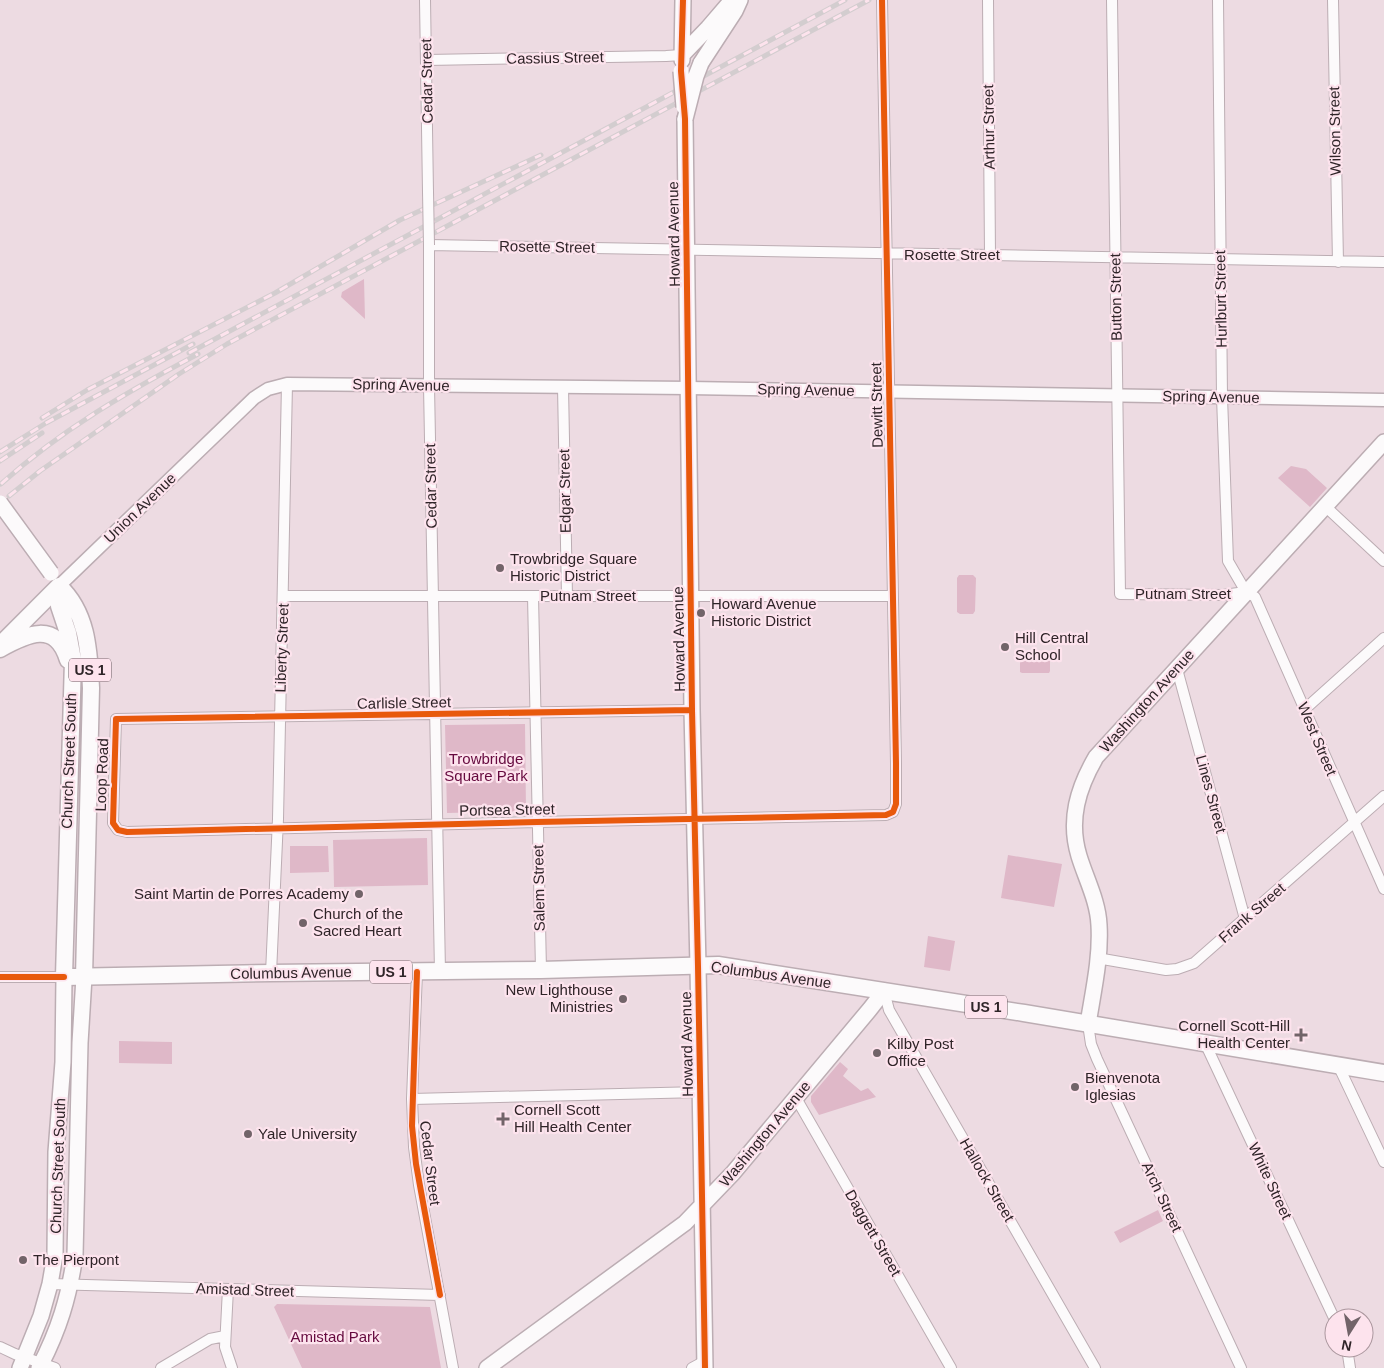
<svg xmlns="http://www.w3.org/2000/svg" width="1384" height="1368" font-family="Helvetica,sans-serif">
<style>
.green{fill:#dfb8c8}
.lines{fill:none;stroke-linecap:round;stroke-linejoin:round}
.minor-casing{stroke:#bcadb3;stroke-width:12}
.tertiary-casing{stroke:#bcadb3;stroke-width:15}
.secondary-casing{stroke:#bcadb3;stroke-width:18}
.primary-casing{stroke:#bcadb3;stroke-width:19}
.minor{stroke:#fcfafb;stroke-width:10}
.tertiary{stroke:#fcfafb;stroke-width:12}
.secondary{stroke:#fcfafb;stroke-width:15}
.primary{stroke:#fcfafb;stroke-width:16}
.rail-casing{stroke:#d3cdcf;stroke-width:5}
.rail{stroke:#fde3ed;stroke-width:3;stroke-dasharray:9;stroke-linecap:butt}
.minor-bridge-casing{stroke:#bcadb3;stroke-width:12;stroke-linecap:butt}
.secondary-bridge-casing{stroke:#bcadb3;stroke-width:18;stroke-linecap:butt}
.minor-bridge{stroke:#fcfafb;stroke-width:10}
.secondary-bridge{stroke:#fcfafb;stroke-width:15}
.cycleway-casing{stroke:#fde3ed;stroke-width:9}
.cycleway{stroke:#e8590c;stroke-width:6}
.poi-dot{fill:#726469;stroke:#fde3ed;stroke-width:2}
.labels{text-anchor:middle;stroke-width:4.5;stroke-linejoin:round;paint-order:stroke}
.shield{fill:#fde3ed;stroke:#6d5d63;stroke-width:1}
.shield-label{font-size:14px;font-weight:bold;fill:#2f2428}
.street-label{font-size:15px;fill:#2f2428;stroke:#fde3ed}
.poi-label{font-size:15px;fill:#2f2428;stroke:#fde3ed;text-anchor:start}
.park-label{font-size:15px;fill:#660a3f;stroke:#fde3ed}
</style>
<rect width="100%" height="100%" fill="#eddbe2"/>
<path class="green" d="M364,279L365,319L341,297L342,292Z
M1291,466L1306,469L1327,488L1310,507L1278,478Z
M959,575H973L976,578L975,611L973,614H960L957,612V578Z
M1048,651L1050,653V671L1049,673H1022L1020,672V653L1021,652Z
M525,724L526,811L447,813L445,725Z
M427,838L428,885L334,887L333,840Z
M290,846H328L329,872L290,873Z
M1008,855L1062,864L1054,907L1001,898Z
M928,936L955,941L950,971L924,967Z
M119,1041L172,1042V1064L119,1063Z
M840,1062L848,1069L843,1076L861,1091L868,1088L876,1097L819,1115L811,1102V1096Z
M1158,1210L1163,1221L1120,1243L1114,1232Z
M277,1304L430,1307L441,1368H302L274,1307Z"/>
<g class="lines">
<defs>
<path id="minor" d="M425,0L428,192
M988,0L990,255
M1112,0L1120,594L1223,595L1246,592
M1218,0L1222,397L1228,561L1246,592L1255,597L1384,889
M1333,0L1338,262
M427,60L666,56L682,55
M563,387L567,596
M1325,506L1384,561
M283,596H893
M533,596L541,970
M1177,669L1245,919
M1305,709L1384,638
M692,710L116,719L113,823L118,830L127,832L537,822L886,815L893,812L896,804V763L882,0
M1097,958L1166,970L1177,969L1194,963L1384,796
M417,972L412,1099L414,1147L419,1185L453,1368
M440,972L429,386V245L1384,262
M271,973L278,819L287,384
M0,977H64
M884,991L889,1010L1095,1368
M1088,1024L1091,1044L1097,1059L1241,1368
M1205,1043L1334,1318
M1338,1065L1384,1162
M796,1098L951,1368
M412,1099L701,1092
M50,1284L440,1295
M228,1289L225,1347L232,1368
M0,1347L15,1354L55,1368
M1347,1348L1350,1368
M161,1368L210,1339L225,1336
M692,1368L705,1361"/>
<path id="tertiary" d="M59,586L254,398L268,389L287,384L689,388L1384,400"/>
<path id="secondary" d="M682,55L708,28L732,0
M682,60L683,0
M701,63L735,11L740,0
M685,119L692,710L698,966L705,1368
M1088,1024C1093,992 1101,958 1099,925C1098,901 1086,879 1079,856C1068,820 1078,788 1096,757L1384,442
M20,1368L41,1316L50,1284L55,1255L56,1152L63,1062L64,977
M39,1368C59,1330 69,1297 75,1255L80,1043L84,977
M487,1368L685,1223L733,1173L870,1009L884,991"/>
<path id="primary" d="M59,586V606L68,633L73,660L64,977L271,973L541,970L718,965L1024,1013L1384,1073
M59,586C88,613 89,652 91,688L84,977
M4,641L59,586
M0,649C27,634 56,620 68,660"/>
</defs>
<use href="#minor" class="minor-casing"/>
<use href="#tertiary" class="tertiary-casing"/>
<use href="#secondary" class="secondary-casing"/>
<use href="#primary" class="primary-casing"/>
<use href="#minor" class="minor"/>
<use href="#tertiary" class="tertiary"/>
<use href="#secondary" class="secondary"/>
<use href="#primary" class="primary"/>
<defs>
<path id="rail" d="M189,353L845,0
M42,418L87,390L275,293L400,220L541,155
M0,452L46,423L193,344
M0,461L42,433
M1,484C62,429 127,392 198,354
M9,496L40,471L179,374L227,344L869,0"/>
</defs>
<use href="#rail" class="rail-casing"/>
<use href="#rail" class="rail"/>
<defs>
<path id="minor-bridge" d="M428,192L429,245"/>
<path id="secondary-bridge" d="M681,71L684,107
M685,119L696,76L701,63
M0,503L51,573"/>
</defs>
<use href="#minor-bridge" class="minor-bridge-casing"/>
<use href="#secondary-bridge" class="secondary-bridge-casing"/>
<use href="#minor-bridge" class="minor-bridge"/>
<use href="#secondary-bridge" class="secondary-bridge"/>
<defs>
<path id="cycleway" d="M683,0L681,71L685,119L692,710L698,966L705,1368
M692,710L116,719L113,823L118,830L127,832L537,822L886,815L893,812L896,804V763L882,0
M417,972L412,1126L416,1164L440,1295
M0,977H64"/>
</defs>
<use href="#cycleway" class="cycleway-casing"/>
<use href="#cycleway" class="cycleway"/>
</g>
<g class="poi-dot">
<circle cx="500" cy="568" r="5"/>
<circle cx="701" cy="613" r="5"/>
<circle cx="1005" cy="647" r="5"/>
<circle cx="359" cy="894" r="5"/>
<circle cx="303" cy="923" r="5"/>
<circle cx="623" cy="999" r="5"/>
<path d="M1298.5 1027.5h5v5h5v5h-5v5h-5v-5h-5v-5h5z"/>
<circle cx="877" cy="1053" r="5"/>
<circle cx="1075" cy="1087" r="5"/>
<path d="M500.5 1111.5h5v5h5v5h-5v5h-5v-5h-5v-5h5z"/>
<circle cx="248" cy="1134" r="5"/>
<circle cx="23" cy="1260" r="5"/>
</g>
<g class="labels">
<g class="shield">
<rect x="69" y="658.5" width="42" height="23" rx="4"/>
<rect x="370" y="960.5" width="42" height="23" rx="4"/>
<rect x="965" y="995.5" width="42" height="23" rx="4"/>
</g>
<g class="shield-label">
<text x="90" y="675">US 1</text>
<text x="391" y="977">US 1</text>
<text x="986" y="1012">US 1</text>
</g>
<g class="street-label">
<text transform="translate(555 58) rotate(-1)" y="5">Cassius Street</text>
<text transform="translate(427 81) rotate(-91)" y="5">Cedar Street</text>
<text transform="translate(989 127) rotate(-91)" y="5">Arthur Street</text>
<text transform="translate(1335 131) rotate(-91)" y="5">Wilson Street</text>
<text transform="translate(674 234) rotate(-91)" y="5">Howard Avenue</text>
<text transform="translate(547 247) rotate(1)" y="5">Rosette Street</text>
<text x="952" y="260">Rosette Street</text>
<text transform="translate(1116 297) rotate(-91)" y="5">Button Street</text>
<text transform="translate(1221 299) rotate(-91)" y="5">Hurlburt Street</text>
<text transform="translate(401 385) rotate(1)" y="5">Spring Avenue</text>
<text transform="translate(806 390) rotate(1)" y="5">Spring Avenue</text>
<text transform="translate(1211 397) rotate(1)" y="5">Spring Avenue</text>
<text transform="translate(877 405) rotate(-91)" y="5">Dewitt Street</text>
<text transform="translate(431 486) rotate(-91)" y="5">Cedar Street</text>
<text transform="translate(565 491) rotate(-91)" y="5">Edgar Street</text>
<text transform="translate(140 508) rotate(-44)" y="5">Union Avenue</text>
<text x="1183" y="599">Putnam Street</text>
<text x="588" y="601">Putnam Street</text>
<text transform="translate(679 639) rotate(-91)" y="5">Howard Avenue</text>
<text transform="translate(282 648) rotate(-88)" y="5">Liberty Street</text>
<text transform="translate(1147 701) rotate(-48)" y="5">Washington Avenue</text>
<text transform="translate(404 703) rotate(-1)" y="5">Carlisle Street</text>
<text transform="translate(1317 739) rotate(67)" y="5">West Street</text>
<text transform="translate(69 761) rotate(-88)" y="5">Church Street South</text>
<text transform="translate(102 775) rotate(-88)" y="5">Loop Road</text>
<text transform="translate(1211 794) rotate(75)" y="5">Lines Street</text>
<text transform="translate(507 810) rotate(-1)" y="5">Portsea Street</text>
<text transform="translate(539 888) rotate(-91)" y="5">Salem Street</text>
<text transform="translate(1252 913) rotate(-41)" y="5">Frank Street</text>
<text transform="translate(291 973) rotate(-1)" y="5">Columbus Avenue</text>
<text transform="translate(771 975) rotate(8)" y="5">Columbus Avenue</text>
<text transform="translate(687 1044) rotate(-91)" y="5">Howard Avenue</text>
<text transform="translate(765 1134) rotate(-50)" y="5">Washington Avenue</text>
<text transform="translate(430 1163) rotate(83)" y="5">Cedar Street</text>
<text transform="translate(58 1166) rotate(-88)" y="5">Church Street South</text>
<text transform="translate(987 1180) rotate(60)" y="5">Hallock Street</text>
<text transform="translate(1270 1181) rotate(65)" y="5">White Street</text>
<text transform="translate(1162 1197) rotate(65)" y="5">Arch Street</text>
<text transform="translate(873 1233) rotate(60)" y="5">Daggett Street</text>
<text transform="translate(245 1290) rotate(2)" y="5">Amistad Street</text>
</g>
<g class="poi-label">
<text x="510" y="564">Trowbridge Square<tspan x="510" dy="17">Historic District</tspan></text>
<text x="711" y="609">Howard Avenue<tspan x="711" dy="17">Historic District</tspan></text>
<text x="1015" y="643">Hill Central<tspan x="1015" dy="17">School</tspan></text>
<text x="349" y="899" text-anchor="end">Saint Martin de Porres Academy</text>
<text x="313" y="919">Church of the<tspan x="313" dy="17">Sacred Heart</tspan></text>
<text x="613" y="995" text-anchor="end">New Lighthouse<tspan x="613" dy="17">Ministries</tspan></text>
<text x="1290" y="1031" text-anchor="end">Cornell Scott-Hill<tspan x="1290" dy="17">Health Center</tspan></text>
<text x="887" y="1049">Kilby Post<tspan x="887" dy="17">Office</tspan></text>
<text x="1085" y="1083">Bienvenota<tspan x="1085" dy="17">Iglesias</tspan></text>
<text x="514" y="1115">Cornell Scott<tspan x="514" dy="17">Hill Health Center</tspan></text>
<text x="258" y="1139">Yale University</text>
<text x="33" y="1265">The Pierpont</text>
</g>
<g class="park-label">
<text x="486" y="764">Trowbridge<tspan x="486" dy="17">Square Park</tspan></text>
<text x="335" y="1342">Amistad Park</text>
</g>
</g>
<g transform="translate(1349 1333) rotate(191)"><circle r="24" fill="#fde3ed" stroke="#ab979e"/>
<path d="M0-4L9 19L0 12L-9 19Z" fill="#726469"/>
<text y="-8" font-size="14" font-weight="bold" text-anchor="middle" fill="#2f2428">N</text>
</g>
</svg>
